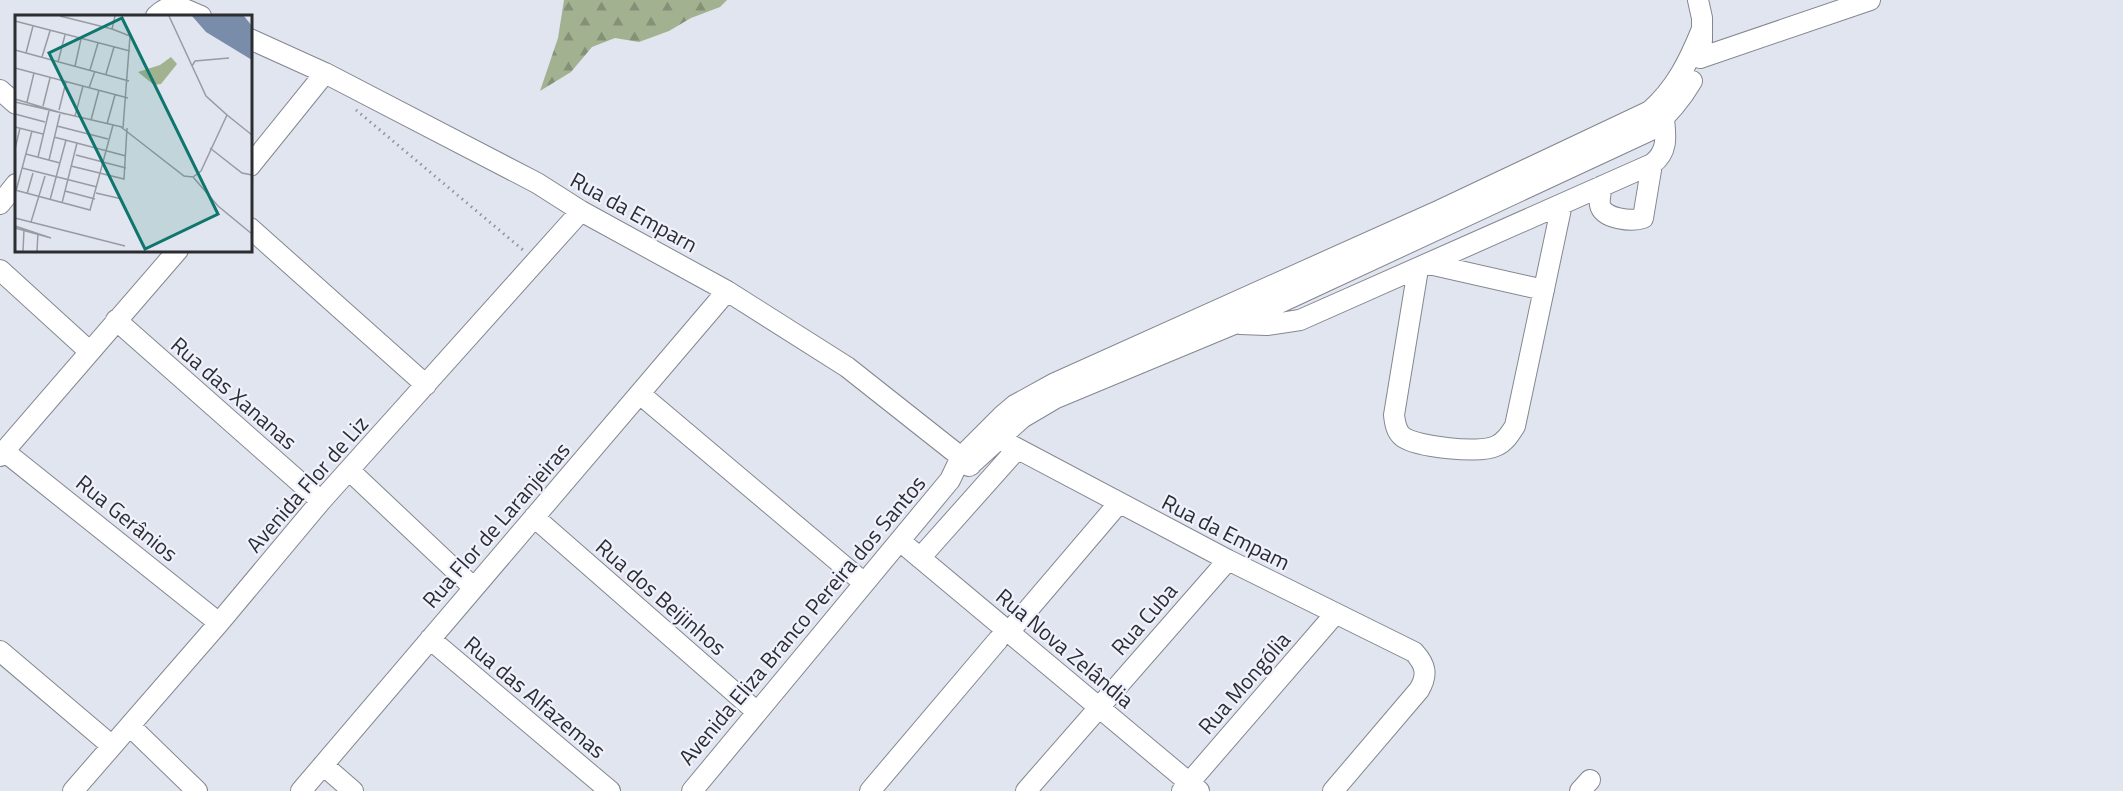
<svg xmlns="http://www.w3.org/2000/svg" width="2123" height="791" font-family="'Titillium Web',sans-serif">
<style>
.forest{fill:url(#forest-firs)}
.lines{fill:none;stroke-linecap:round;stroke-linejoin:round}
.minor-casing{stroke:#838790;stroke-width:22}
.path{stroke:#91939b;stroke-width:3;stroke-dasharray:1.5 4.5;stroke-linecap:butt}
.minor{stroke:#fff;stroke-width:20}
.labels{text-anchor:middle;stroke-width:4.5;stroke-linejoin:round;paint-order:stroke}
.street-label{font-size:22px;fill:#2c2d31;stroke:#eff2fc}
.inset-road{fill:none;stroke:#999ba3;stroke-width:1.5}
.view{fill:#0f766e;fill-opacity:0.15;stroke:#0f766e;stroke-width:3}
.inset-edge{fill:none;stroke:#2c2d31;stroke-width:3}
</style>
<defs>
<pattern id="forest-firs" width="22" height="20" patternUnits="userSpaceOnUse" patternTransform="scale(1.5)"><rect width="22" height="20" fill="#a2b291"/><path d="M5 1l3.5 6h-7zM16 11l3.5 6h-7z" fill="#849177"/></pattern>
</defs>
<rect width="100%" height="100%" fill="#e1e5ef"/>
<path class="forest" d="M564,0H727L720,7L691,18L669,31L639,42L615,38L592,47L571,72L540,91L558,38Z"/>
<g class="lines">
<defs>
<path id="minor" d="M1698,0L1702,18V41
M156,16C173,0 181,8 201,16
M250,39L325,73L537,183L581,211L727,291L847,367L971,465
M1700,58L1870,0
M0,90L16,104
M250,166L325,73
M1602,186C1601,191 1599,200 1600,205C1603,219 1632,222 1643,218L1652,164
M0,204L16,184
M250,228L426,385
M1429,264L1544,290
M1418,269L1394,415C1395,423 1396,432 1403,437C1417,447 1480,454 1496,446C1505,442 1510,434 1515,426L1562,204
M0,270L89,351
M116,320L321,501
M1240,324L1267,325L1300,320L1652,164C1668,152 1666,137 1664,119
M640,394L864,583
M988,433L1228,560L1414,652C1426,665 1428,675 1419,690L1333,791
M4,451L219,623
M0,456L178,250
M969,466L1022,418L1056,398L1234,324L1651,130C1668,115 1681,100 1692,81
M350,471L474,588
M534,517L757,712
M900,541L1199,791
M920,558L1017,449
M1009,632L1118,504
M430,639L610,791
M0,651L112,746
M130,726L197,791
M323,765L353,791
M73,791L219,623L321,501L581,211
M301,791L727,291
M692,791L950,480L961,457L1002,416L1015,405L1055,383L1438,211L1650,111C1676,88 1689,61 1702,29
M870,791L998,640
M1026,791L1228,560
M1182,791L1335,614
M1580,791L1590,780"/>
</defs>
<use href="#minor" class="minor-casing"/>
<path class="path" d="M356,110L523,250"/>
<use href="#minor" class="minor"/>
</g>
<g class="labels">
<g class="street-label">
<text transform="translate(634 212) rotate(29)" y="8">Rua da Emparn</text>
<text transform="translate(234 393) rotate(41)" y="8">Rua das Xananas</text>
<text transform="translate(307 484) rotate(-49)" y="8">Avenida Flor de Liz</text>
<text transform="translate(127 518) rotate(39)" y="8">Rua Gerânios</text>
<text transform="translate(496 525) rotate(-49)" y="8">Rua Flor de Laranjeiras</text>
<text transform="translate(1226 532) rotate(27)" y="8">Rua da Empam</text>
<text transform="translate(661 597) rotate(41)" y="8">Rua dos Beijinhos</text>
<text transform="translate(1144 619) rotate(-49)" y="8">Rua Cuba</text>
<text transform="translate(802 620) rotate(-50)" y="8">Avenida Eliza Branco Pereira dos Santos</text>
<text transform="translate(1065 648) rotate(40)" y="8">Rua Nova Zelândia</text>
<text transform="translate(1244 683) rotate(-49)" y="8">Rua Mongólia</text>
<text transform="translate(535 697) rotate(40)" y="8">Rua das Alfazemas</text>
</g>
</g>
<g transform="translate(15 15)">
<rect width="237" height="237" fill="#e1e5ef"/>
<path d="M156,42L162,49L146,69L139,70L123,57L145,50Z" fill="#a2b291"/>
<path d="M177,1H229L237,11V45L191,17Z" fill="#798daa"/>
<path class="inset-road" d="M45,1L97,14M100,1L97,14L115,21L108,113M0,6L115,36M0,35L114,66M11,38L18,11M27,42L35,16M43,47L50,20M60,51L66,24M177,51L180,46L214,43M0,53L113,83M75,55L83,28M91,59L99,32M74,73L80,56M0,84L50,99M0,87L107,112M12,87L19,58M28,91L35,63M44,95L51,67M0,99L30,107M212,100L237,120M60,101L68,71M76,105L84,75M92,109L100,80M42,111L93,124M0,112L28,119M106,112L169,161L178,162L186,156L212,100L191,81L154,1M39,122L111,141M195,133L227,158L237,160M0,134L5,113M11,139L45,148M61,140L111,153M23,142L34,96M34,145L45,99M56,151L109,164L112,113M7,153L82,172M178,162L203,191L237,219M0,175L75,195L98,110M1,176L17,116M50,176L80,184M81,178L107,184M12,179L18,158M35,185L51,125M47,188L62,128M0,203L110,231M16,207L30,161M0,211L36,223L0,213M8,236L9,214M22,236L23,218"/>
<path class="view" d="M107,3L203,199L130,234L34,38Z"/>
<rect width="237" height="237" class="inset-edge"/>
</g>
</svg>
